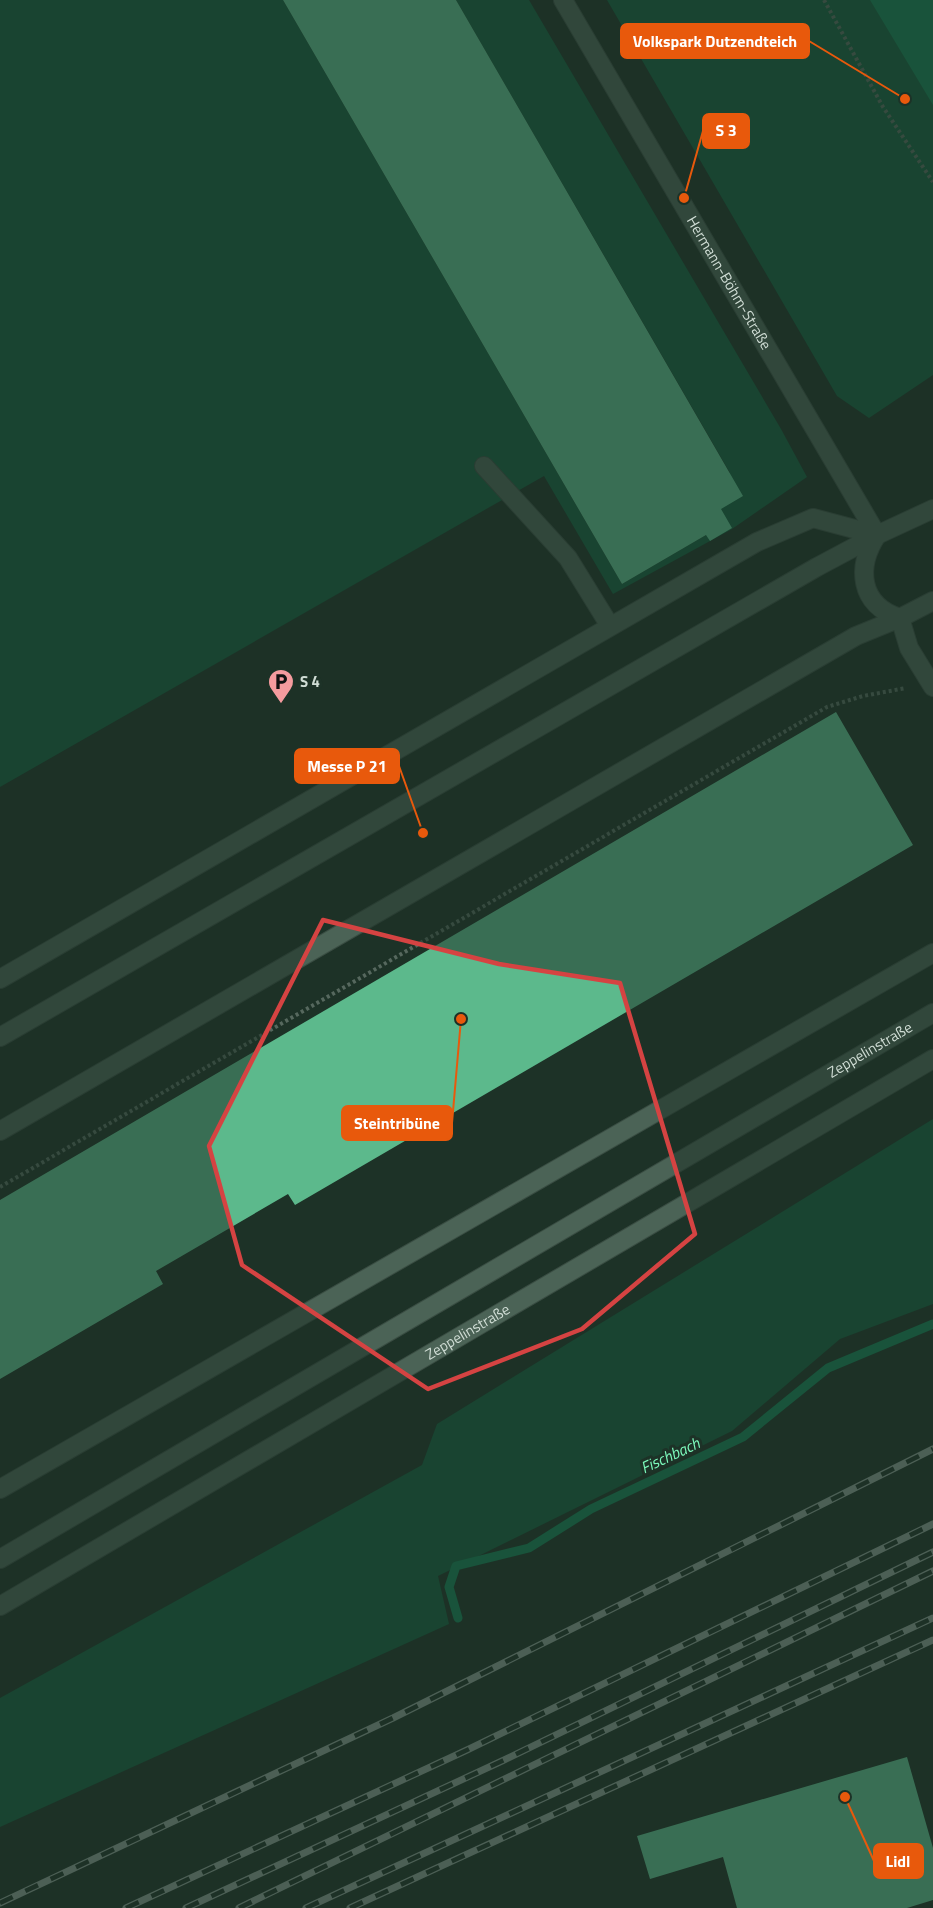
<svg xmlns="http://www.w3.org/2000/svg" width="933" height="1908" font-family="'Titillium Web',sans-serif">
<style>
.green{fill:#145c3e}
.water{fill:#147d54}
.lines{fill:none;stroke-linecap:round;stroke-linejoin:round}
.stream{stroke:#147d54;stroke-width:9}
.building{fill:#5cb98c}
.minor-casing{stroke:#3a4d43;stroke-width:20}
.path{stroke:#56685e;stroke-width:4;stroke-dasharray:3 3;stroke-linecap:butt}
.minor{stroke:#4b6356;stroke-width:18}
.rail-casing{stroke:#86978e;stroke-width:7}
.rail{stroke:#1d3227;stroke-width:4.5;stroke-dasharray:14;stroke-linecap:butt}
.marked{fill:none;stroke:#d54342;stroke-width:4.5;stroke-linejoin:round}
.labels{text-anchor:middle;stroke-width:6;stroke-linejoin:round;paint-order:stroke}
.street-label{font-size:15px;fill:#d0ddd5;stroke:#1d3227}
.poi-label{font-size:15px;font-weight:bold;fill:#d0ddd5;stroke:#1d3227;text-anchor:start}
.water-label{font-size:16px;font-style:italic;fill:#7cf9bc;stroke:#1d3227}
.leader{fill:none;stroke:#e8590c;stroke-width:2}
.callout-dot{fill:#e8590c;stroke:#1d3227;stroke-width:2}
.callout{fill:#e8590c;stroke:#e8590c;stroke-width:2}
.callout-label{font-size:16px;text-anchor:middle;font-weight:bold;fill:#fff}
</style>
<rect width="100%" height="100%" fill="#1d3227"/>
<path class="green" d="M0,0H283L622,584L706,535L685,499L730,473L456,0H529L781,429L807,477L732,529L613,594L544,476L0,787Z
M607,0H933V375L869,418L837,396Z
M933,1119V1304L840,1339L732,1431L438,1576L449,1624L0,1827V1698L422,1465L437,1424Z"/>
<path class="water" d="M870,0H933V105Z"/>
<g class="lines">
<path class="stream" d="M458,1618L449,1587L456,1566L529,1548L591,1509L743,1437L828,1368L933,1324"/>
</g>
<path class="building" d="M283,0H456L743,496L721,509L732,528L710,541L706,535L622,584Z
M836,712L913,845L295,1205L288,1194L156,1271L163,1284L0,1379V1200Z
M907,1757L933,1848V1900L907,1908H737L723,1857L650,1879L637,1836Z"/>
<g class="lines">
<defs>
<g id="minor">
<path id="s1" d="M563,0L877,535"/>
<path d="M484,466L568,558L610,626"/>
<path d="M877,535C856,567 859,605 900,618"/>
<path d="M900,618L909,648L933,687"/>
<path d="M0,979L757,542L813,518L877,535"/>
<path d="M0,1037L817,567L877,535L933,509"/>
<path d="M0,1131L856,636L900,618L933,601"/>
<path d="M0,1489L933,953"/>
<path id="s2" d="M0,1559L933,1013"/>
<path id="s3" d="M0,1606L933,1059"/>
</g>
</defs>
<use href="#minor" class="minor-casing"/>
<path class="path" d="M824,0L883,107L933,182
M0,1187L827,707L863,696L906,688"/>
<use href="#minor" class="minor"/>
<defs>
<path id="rail" d="M0,1903L393,1718L933,1449
M126,1908L467,1750L933,1524
M186,1908L502,1761L933,1552
M239,1908L933,1571
M306,1908L933,1618
M350,1908L933,1640"/>
</defs>
<use href="#rail" class="rail-casing"/>
<use href="#rail" class="rail"/>
</g>
<path d="M0 0H933V1908H0ZM323,920L499,964L620,983L695,1234L582,1329L428,1389L242,1265L209,1146Z" fill="#1d3227" fill-opacity=".55" fill-rule="evenodd"/>
<path class="marked" d="M323,920L499,964L620,983L695,1234L582,1329L428,1389L242,1265L209,1146Z"/>
<defs>
<symbol id="parking-pin" viewBox="-11 -11 22 30"><path d="M0 17L-7.5 6A9.5 9.5 0 1 1 7.5 6Z" fill="#f59b9e" stroke="#1d3227"/><path d="M-3.5-5.5H1a3.5 3.5 0 0 1 0 7H-1V5.5H-3.5ZM-1-3.4V-.6H.8a1.4 1.4 0 0 0 0-2.8Z" fill="#111"/></symbol>
</defs>
<g fill-rule="evenodd">
<use href="#parking-pin" x="266" y="667" width="30" height="40"/>
</g>
<g class="labels">
<g class="street-label">
<text dy="5" stroke="none"><textPath href="#s1" startOffset="328">Hermann-Böhm-Straße</textPath></text>
<text dy="5" stroke="none"><textPath href="#s2" startOffset="1008">Zeppelinstraße</textPath></text>
<text dy="5" stroke="none"><textPath href="#s3" startOffset="542">Zeppelinstraße</textPath></text>
</g>
<g class="poi-label">
<text x="300" y="687">S 4</text>
</g>
<g class="water-label">
<text transform="translate(670 1455) rotate(-25)" y="6">Fischbach</text>
</g>
</g>
<path class="leader" d="M905 99L809 41M684 198L703 131M423 833L399 766M461 1019L452 1123M845 1797L874 1861"/>
<g class="callout-dot">
<circle cx="905" cy="99" r="6"/>
<circle cx="684" cy="198" r="6"/>
<circle cx="423" cy="833" r="6"/>
<circle cx="461" cy="1019" r="6"/>
<circle cx="845" cy="1797" r="6"/>
</g>
<g class="callout">
<rect x="621" y="24" width="188" height="34" rx="6"/>
<rect x="703" y="114" width="46" height="34" rx="6"/>
<rect x="295" y="749" width="104" height="34" rx="6"/>
<rect x="342" y="1106" width="110" height="34" rx="6"/>
<rect x="874" y="1844" width="49" height="34" rx="6"/>
</g>
<g class="callout-label">
<text x="715" y="47">Volkspark Dutzendteich</text>
<text x="726" y="136">S 3</text>
<text x="347" y="772">Messe P 21</text>
<text x="397" y="1129">Steintribüne</text>
<text x="898" y="1867">Lidl</text>
</g>
</svg>
